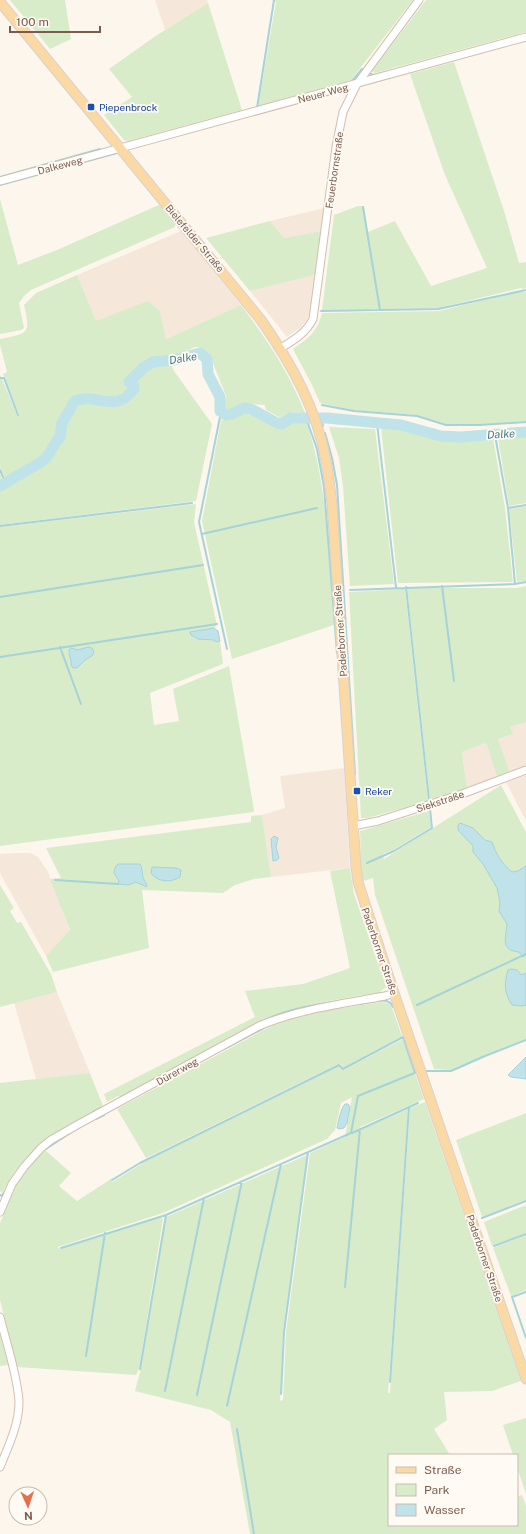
<svg xmlns="http://www.w3.org/2000/svg" width="526" height="1534" font-family="'Public Sans',sans-serif">
<style>
.residential{fill:#f5e8da}
.green{fill:#d8ecc9;fill-rule:evenodd}
.water{fill:#bfe3e8;stroke:#a5d3da}
.lines{fill:none;stroke-linecap:round;stroke-linejoin:round}
.stream{stroke:#a5d3da;stroke-width:2}
.river{stroke:#bfe3e8;stroke-width:11}
.minor-casing{stroke:#d1beb0;stroke-width:9}
.major-casing{stroke:#dad1cd;stroke-width:11}
.minor{stroke:#fff;stroke-width:7}
.major{stroke:#fbd9a5;stroke-width:9}
.transit-dot{fill:#1a4fb4;stroke:#fffaf3;stroke-width:1.5}
.labels{text-anchor:middle;stroke-width:3.5;stroke-linejoin:round;paint-order:stroke}
.street-label{font-size:10px;fill:#7a5c4d;stroke:#fffaf3}
.transit-label{font-size:10px;fill:#164399;stroke:#fffaf3;text-anchor:start}
.water-label{font-size:11px;font-style:italic;fill:#437c86;stroke:#fffaf3}
</style>
<rect width="100%" height="100%" fill="#fdf6ec"/>
<path class="residential" d="M155,0H207L208,3L165,30Z
M324,208L321,231L284,238L270,221Z
M181,231L241,305L166,339L160,311L96,322L77,275Z
M315,275L310,312L307,320L300,328L287,337L250,291Z
M526,722V766L510,772L498,739L512,734L510,727Z
M486,743L497,777L467,788L462,752Z
M344,768L350,868L271,877L262,815L285,808L280,776Z
M526,775V821L506,782Z
M15,853H30L38,857L48,872L70,931L46,956L0,873V854Z
M57,992L90,1073L36,1079L14,1003Z"/>
<path class="green" d="M10,0H65L71,39L50,49Z
M272,0H413L351,80L258,106L276,2Z
M426,0H526V32L375,73L372,71Z
M208,3L242,110L128,141L124,140L104,115L132,97L109,69L154,37Z
M454,62L505,214L519,263L526,262V288L522,289L521,288L438,308L322,310L334,215L358,206H364L368,232L395,221L431,286L487,268L445,175L410,74Z
M0,199L18,265L57,250L161,204L175,222V227L31,290L24,296L19,303L24,328L21,330L0,334Z
M270,221L284,238L321,231L315,275L250,291L206,238Z
M77,275L96,321L148,301L160,311L166,339L241,305C267,340 289,372 305,413L293,412L281,418L266,410L265,405C251,403 243,403 231,410L225,409L224,405L226,396L209,353L199,347H195L180,354L167,355L174,371L212,424L196,501L0,525V473L2,480L5,479L0,467V374L17,415L19,414L3,374L7,372L0,345V339C28,333 31,335 24,305L36,293Z
M516,292H526V421L480,425L446,424L416,415L353,410L320,403L312,385L293,349C309,338 317,332 322,313L439,311Z
M245,413L251,414L276,426H282L292,422L307,423C328,488 329,557 334,625L232,659L202,521L221,420L233,418Z
M329,427L375,429L394,584L350,586L343,486L339,458Z
M381,428L399,429L441,440L460,441L493,438L505,508L513,582L398,583Z
M526,437V503L509,506L498,438Z
M196,504L194,522L217,625L214,628L194,631V637C201,642 210,638 217,642L220,641L223,664L150,693L154,725L179,721L173,689L229,666L254,810L253,812L0,846V527ZM88,647L92,648L93,650V655L85,660L77,668L68,653L69,650L71,648L78,650Z
M526,506V581L517,582L509,509Z
M526,586V722L510,727L513,734L498,739L510,772L497,777L486,743L462,752L467,788L430,800L407,588H517Z
M405,589L428,801L368,818H361L349,592Z
M501,785L526,832V1039L451,1070L434,1069L375,895L373,878L363,881C360,864 361,848 360,831L429,811L431,827L393,850L383,854L384,859Z
M262,815L271,877L254,879L235,885L223,893L142,890L149,948L53,972L46,956L70,930L50,879L61,878L46,848L251,822V816Z
M350,868L354,894L386,987L379,993C336,999 296,1005 257,1022L120,1097L118,1096L107,1102L104,1094L255,1017L245,991L303,984L350,968L330,871Z
M0,885L14,908L10,911L17,923L21,922L51,974L57,992L0,1007Z
M381,1002L388,1003L391,1005L402,1036L343,1068L341,1064H338L146,1158L117,1109L275,1024L311,1013Z
M403,1039L424,1099L360,1127L358,1131L408,1109L388,1393H390L410,1108L425,1102L521,1381L492,1391L444,1392L447,1420L434,1429L450,1455H389V1525H517V1497L522,1495L526,1506V1534H250L230,1422L211,1410L135,1391L140,1372L166,1217L307,1155L283,1332L280,1401L283,1400L286,1332L310,1153L345,1137L352,1097L341,1103L335,1130L327,1139L163,1213L58,1247L60,1249L160,1217L163,1219L139,1369L136,1375L17,1367L0,1300V1223L15,1187L27,1169L45,1150L71,1173L59,1186L77,1201L111,1179L112,1182L148,1160L338,1066L344,1070Z
M90,1073L103,1106C56,1131 28,1145 2,1193L0,1191V1083Z
M526,1113V1200L482,1217L456,1140Z
M526,1205V1233L492,1246L484,1222Z
M526,1235V1290L511,1296L493,1248Z
M0,1334L8,1365L0,1366Z
M526,1418V1494L517,1467V1455H513L503,1425Z"/>
<path class="water" d="M214,628L218,631L220,641L217,642L213,640L198,639L191,635L190,632Z
M88,647L92,648L94,652L93,655L85,660L77,668H73L71,665C72,659 68,655 69,650L71,648L78,650Z
M460,823L473,828L485,840L492,842C496,854 502,864 512,872L518,871L526,866V955L523,957L519,952C500,950 506,939 507,924L499,911L500,902L497,888L483,864L473,852V846L458,830V825Z
M274,836L278,838L276,847L279,858L277,860L273,861L271,839Z
M118,864H140C144,872 140,875 147,885V887L136,882L128,885L118,884L119,881L114,873L115,868Z
M152,867L176,868L181,870L180,877C171,883 157,882 151,873Z
M511,969L517,970L521,975L526,973V1005L521,1006L512,1005C504,993 504,983 508,970Z
M526,1057V1079L511,1077L508,1075Z
M345,1104H348L350,1107L347,1123L344,1128L339,1129L337,1128C338,1122 341,1108 345,1104Z"/>
<g class="lines">
<path class="stream" d="M371,74L374,75L390,71
M352,81L362,69L363,70
M257,108L274,0
M0,177L100,149
M0,185L117,153
M363,207L380,310
M321,311L438,309L526,290
M0,378H4L18,415
M322,405L354,411L417,416L446,425H480L526,422
M223,414L220,417L199,522L227,649
M306,418L317,449L324,487L337,653
M321,418L323,426
M377,423L396,587
M325,433L332,458L337,485L355,774
M495,435L508,508L515,584
M0,470L5,482
M508,508L526,505
M0,526L192,503
M202,534L317,508
M442,586L454,681
M406,587L429,800
M350,590L515,584L526,582
M0,597L203,565
M60,647L81,704
M0,657L217,624
M367,863L394,851L432,828L430,809
M55,880L118,884
M360,1004C369,1003 389,995 393,1007
M417,1005L526,954
M265,1020C290,1008 318,1004 345,1000
M224,1049L264,1028
M424,1071H451L485,1056L526,1040
M93,1112L101,1108
M96,1119L104,1115
M352,1133L418,1103
M46,1149L73,1131
M112,1180L140,1163L339,1065L343,1069L403,1037L415,1073
M0,1195L2,1196L8,1186
M482,1218L526,1201
M494,1246L526,1234
M61,1248L166,1215L351,1133L358,1096L417,1072
M345,1287L360,1129
M526,1292L512,1297L526,1338
M86,1356L105,1233
M140,1369L166,1215
M390,1382L409,1107
M165,1391L204,1198
M281,1394L284,1332L308,1152
M197,1395L242,1181
M227,1406L281,1164
M237,1429L254,1534"/>
<path class="river" d="M0,486L41,462L47,457L56,442L60,437L62,423L75,401C98,392 114,415 134,389V386L129,382L143,368L153,362L174,360L200,353L207,359L208,374L220,397V411L226,415L232,414L244,408L251,409L277,423L282,424L291,418H327L401,425L441,436L461,437L526,432"/>
<defs>
<path id="minor" d="M0,181L526,37
M281,348C294,340 306,333 313,319L336,147L343,112L357,84L419,0
M353,826L378,821L462,794L526,770
M0,1212L12,1184L24,1167L41,1148L51,1140L77,1125L259,1026C299,1009 342,1004 385,996L394,993
M0,1317C6,1342 18,1377 19,1402C19,1425 8,1447 0,1467"/>
<path id="major" d="M0,2L261,320C291,363 317,409 326,461C329,475 330,490 332,504L356,866L358,882L394,993L526,1379"/>
</defs>
<use href="#minor" class="minor-casing"/>
<use href="#major" class="major-casing"/>
<use href="#minor" class="minor"/>
<use href="#major" class="major"/>
</g>
<g class="transit-dot">
<rect x="87" y="103" width="8" height="8" rx="2"/>
<rect x="353" y="787" width="8" height="8" rx="2"/>
</g>
<g class="labels">
<g class="street-label">
<text transform="translate(323 93) rotate(-15)" y="4">Neuer Weg</text>
<text transform="translate(60 165) rotate(-15)" y="4">Dalkeweg</text>
<text transform="translate(334 170) rotate(-82)" y="4">Feuerbornstraße</text>
<text transform="translate(195 238) rotate(50)" y="4">Bielefelder Straße</text>
<text transform="translate(340 631) rotate(-94)" y="4">Paderborner Straße</text>
<text transform="translate(440 801) rotate(-18)" y="4">Siekstraße</text>
<text transform="translate(380 951) rotate(71)" y="4">Paderborner Straße</text>
<text transform="translate(177 1071) rotate(-29)" y="4">Dürerweg</text>
<text transform="translate(485 1258) rotate(71)" y="4">Paderborner Straße</text>
</g>
<g class="transit-label">
<text x="99" y="111">Piepenbrock</text>
<text x="365" y="795">Reker</text>
</g>
<g class="water-label">
<text transform="translate(183 358) rotate(-9)" y="4">Dalke</text>
<text transform="translate(501 434) rotate(-3)" y="4">Dalke</text>
</g>
</g>
<rect x="388" y="1454" width="130" height="72" fill="#fffaf3" stroke="#cabbb1"/>
<rect x="396" y="1467" width="20" height="6" fill="#fbd9a5" stroke="#cabbb1"/>
<text x="424" y="1474" font-size="12" fill="#7a5c4d">Straße</text>
<rect x="396" y="1484" width="20" height="12" fill="#d8ecc9" stroke="#cabbb1"/>
<text x="424" y="1494" font-size="12" fill="#7a5c4d">Park</text>
<rect x="396" y="1504" width="20" height="12" fill="#bfe3e8" stroke="#cabbb1"/>
<text x="424" y="1514" font-size="12" fill="#7a5c4d">Wasser</text>
<g transform="translate(28 1506) rotate(177)"><circle r="19" fill="#fffaf3" stroke="#cabbb1"/>
<path d="M0-3L7 15L0 10L-7 15Z" fill="#e76f51"/>
<text y="-6" font-size="11" font-weight="bold" text-anchor="middle" fill="#7a5c4d">N</text>
</g>
<path d="M10 26v6h90v-6" fill="none" stroke="#7a5c4d" stroke-width="2"/>
<text x="16" y="26" font-size="12" fill="#7a5c4d" stroke="#fffaf3" stroke-width="3" paint-order="stroke">100 m</text>
</svg>
